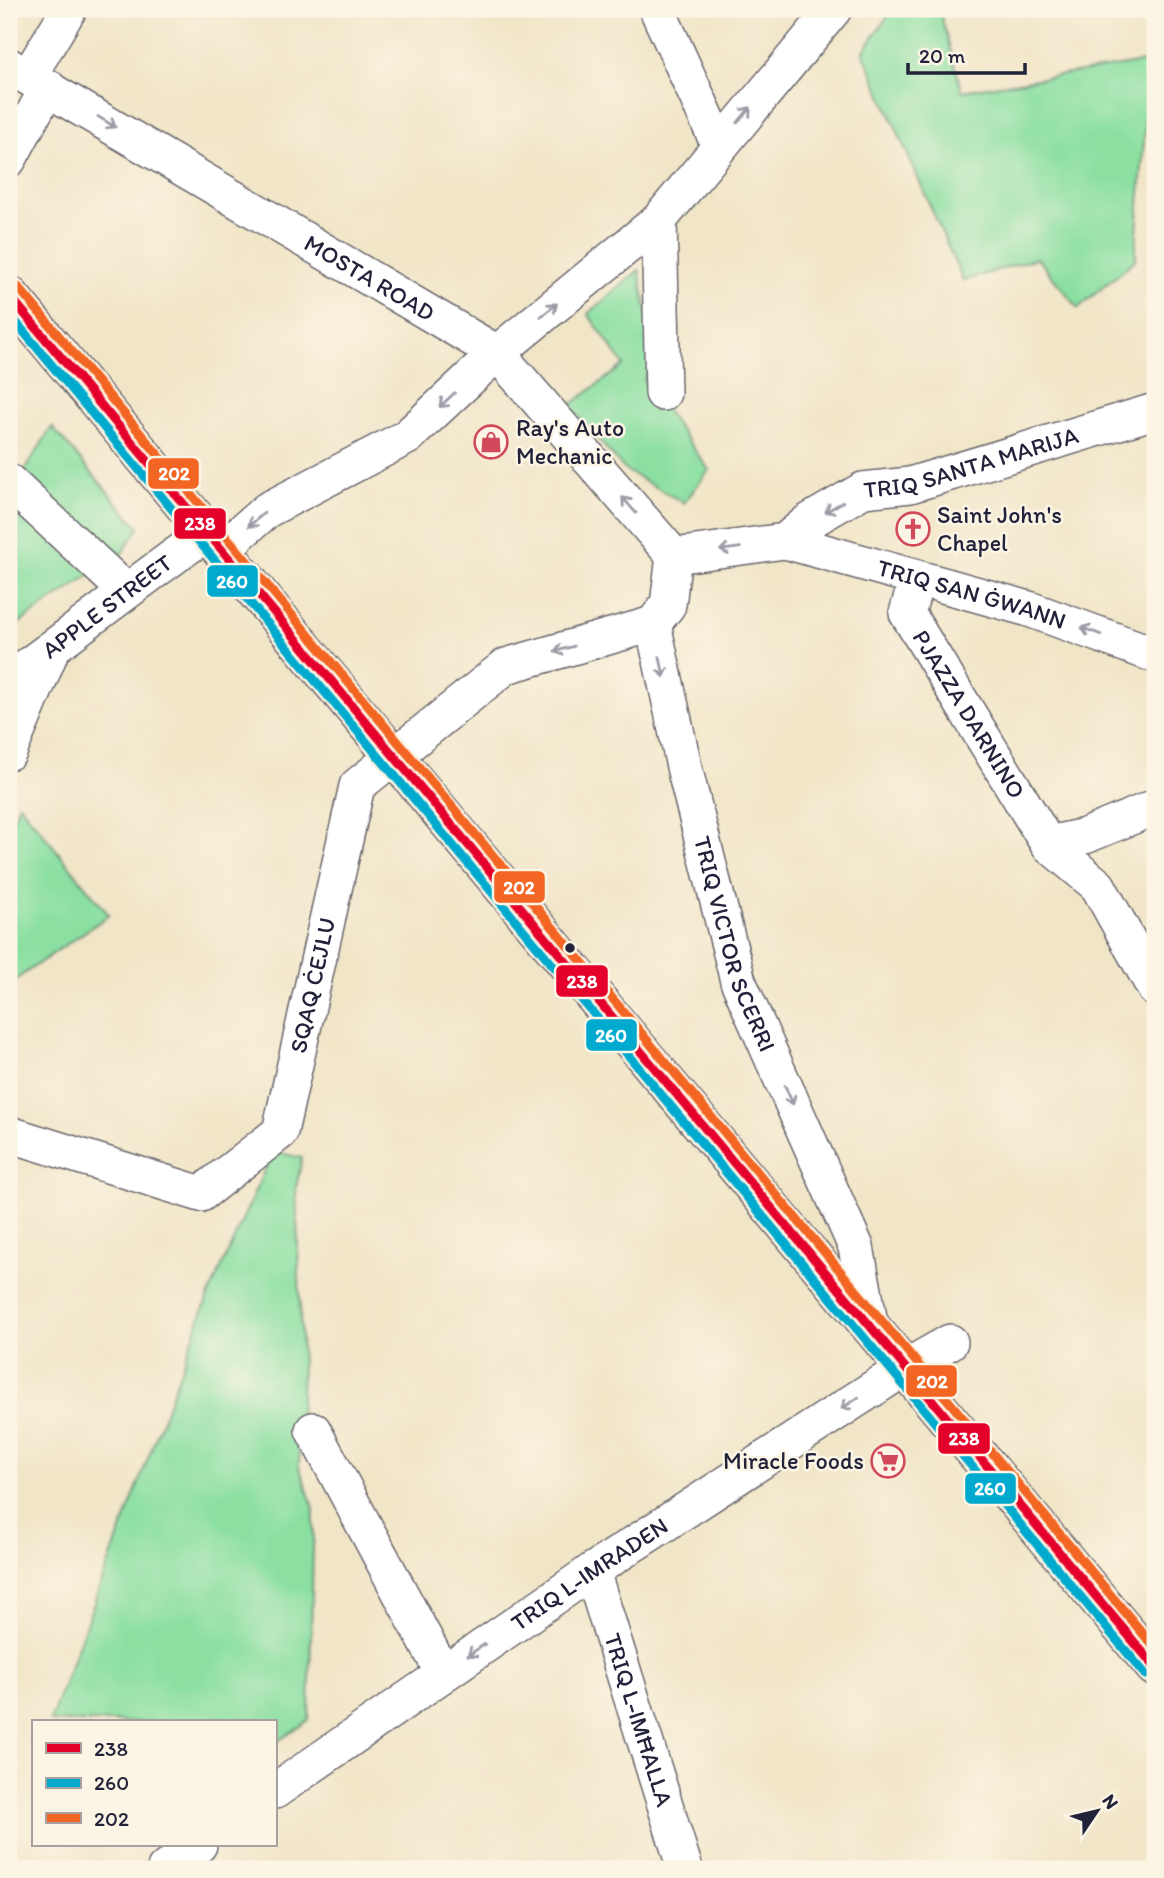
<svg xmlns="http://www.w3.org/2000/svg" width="1164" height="1878" font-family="Itim,sans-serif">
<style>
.green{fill:#8adfa1;stroke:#56806e;stroke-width:2}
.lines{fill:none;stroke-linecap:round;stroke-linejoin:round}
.street-casing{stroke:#6a666c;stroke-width:38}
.secondary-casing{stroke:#6a666c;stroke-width:41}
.street{stroke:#fff;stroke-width:35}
.secondary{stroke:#fde4d0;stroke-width:38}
.bus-1-casing{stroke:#fcf5e5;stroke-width:14}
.bus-2-casing{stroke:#fcf5e5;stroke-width:14}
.bus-3-casing{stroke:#fcf5e5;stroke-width:14}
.bus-1{stroke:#e4002b;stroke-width:9}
.bus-2{stroke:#00a9ce;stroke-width:9}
.bus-3{stroke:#f26522;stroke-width:9}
.oneway{stroke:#9c9ca7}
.bus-dot{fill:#22223b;stroke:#fcf5e5;stroke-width:2.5}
.labels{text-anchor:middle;stroke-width:5;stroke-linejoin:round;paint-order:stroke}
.street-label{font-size:24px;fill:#22223b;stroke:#fcf5e5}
.poi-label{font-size:24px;fill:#22223b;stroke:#fcf5e5;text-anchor:start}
.line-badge{stroke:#fcf5e5;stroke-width:2.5}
.badge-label{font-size:19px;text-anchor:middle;font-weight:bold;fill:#fff}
</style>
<rect width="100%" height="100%" fill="#fcf5e5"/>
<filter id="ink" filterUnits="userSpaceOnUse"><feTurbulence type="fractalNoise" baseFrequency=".0143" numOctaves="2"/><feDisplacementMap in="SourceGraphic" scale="14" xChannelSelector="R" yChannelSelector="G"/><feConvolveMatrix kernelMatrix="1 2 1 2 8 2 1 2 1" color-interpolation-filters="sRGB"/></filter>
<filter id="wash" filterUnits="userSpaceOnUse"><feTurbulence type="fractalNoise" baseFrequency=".00686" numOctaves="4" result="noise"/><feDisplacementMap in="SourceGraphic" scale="28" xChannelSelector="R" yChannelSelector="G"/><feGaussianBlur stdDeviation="1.57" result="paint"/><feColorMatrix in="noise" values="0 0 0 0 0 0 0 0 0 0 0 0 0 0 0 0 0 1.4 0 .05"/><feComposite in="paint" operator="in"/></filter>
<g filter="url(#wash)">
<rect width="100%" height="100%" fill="#f1e5c7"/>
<path class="green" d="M893,9H939L962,91L1150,61L1135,260L1078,308L1037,258L963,281L863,52Z
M639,270L655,358L644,380L709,470L684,503L625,470L569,406L624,365L588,314Z
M52,427L139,528L117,560L18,481Z
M9,497L93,573L9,630Z
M19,804L109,915L9,984V829Z
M273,1151L302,1158L296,1188L302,1365L299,1466L314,1509L309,1720L275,1743V1722H53L50,1721L208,1297Z"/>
</g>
<g filter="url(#ink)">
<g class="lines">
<defs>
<g id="street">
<path d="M657,9L719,145"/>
<path id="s1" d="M9,66L497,353L674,556"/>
<path d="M28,77L69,9"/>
<path d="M9,159L48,87"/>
<path d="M659,220L663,393"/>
<path d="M9,482L125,590"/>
<path id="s2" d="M785,541L1029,609L1155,655"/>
<path d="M221,550L267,510L407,437L497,353L659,220L834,9"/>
<path id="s3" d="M674,556L668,605L653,624L685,771L738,981L856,1247L870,1323"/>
<path id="s4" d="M674,556L785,541L808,522L863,490L910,485L1155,411"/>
<path id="s5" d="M917,579L907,613L1048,844L1098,886L1155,989"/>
<path id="s6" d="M9,679C76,632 139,580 207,533"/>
<path d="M9,752L52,649"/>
<path d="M1048,844L1085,836L1155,807"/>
<path id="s7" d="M9,1134L201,1194L280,1132L357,786L506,666L653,624"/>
<path d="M313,1430L443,1673"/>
<path id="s8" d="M592,1571L685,1869"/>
<path id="s9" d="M275,1791L592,1571L908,1366L950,1342"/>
<path d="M165,1869L199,1845"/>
</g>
<path id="secondary" d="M9,295C389,754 776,1207 1155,1667"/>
</defs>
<use href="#street" class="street-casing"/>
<use href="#secondary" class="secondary-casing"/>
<use href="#street" class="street"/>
<use href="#secondary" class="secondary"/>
<defs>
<path id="bus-1" d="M9,295L1155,1667"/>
<path id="bus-2" d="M9,314L1146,1675"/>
<path id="bus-3" d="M18,287L1155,1648"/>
</defs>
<use href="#bus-1" class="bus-1-casing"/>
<use href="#bus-2" class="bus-2-casing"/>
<use href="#bus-3" class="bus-3-casing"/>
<use href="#bus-1" class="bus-1"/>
<use href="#bus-2" class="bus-2"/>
<use href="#bus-3" class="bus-3"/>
</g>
<defs><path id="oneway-shaft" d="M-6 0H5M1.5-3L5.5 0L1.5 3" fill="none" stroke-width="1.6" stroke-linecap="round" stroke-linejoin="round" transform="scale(1.75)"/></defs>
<g class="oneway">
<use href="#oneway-shaft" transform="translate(744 115) rotate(-50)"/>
<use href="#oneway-shaft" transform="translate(107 122) rotate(31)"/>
<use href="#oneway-shaft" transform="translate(549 310) rotate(-39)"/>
<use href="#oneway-shaft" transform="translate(447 400) rotate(137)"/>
<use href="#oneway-shaft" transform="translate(629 505) rotate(-131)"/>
<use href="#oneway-shaft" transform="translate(834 507) rotate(149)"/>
<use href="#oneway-shaft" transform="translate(256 520) rotate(139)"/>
<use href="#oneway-shaft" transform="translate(730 549) rotate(172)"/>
<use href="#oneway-shaft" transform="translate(1091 631) rotate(-160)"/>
<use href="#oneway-shaft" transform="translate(564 649) rotate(164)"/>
<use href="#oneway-shaft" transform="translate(662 667) rotate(78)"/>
<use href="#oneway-shaft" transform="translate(789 1095) rotate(66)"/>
<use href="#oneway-shaft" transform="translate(850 1403) rotate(147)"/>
<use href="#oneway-shaft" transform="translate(476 1650) rotate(146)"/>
</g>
</g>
<defs>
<symbol id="shop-ring" viewBox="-11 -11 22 22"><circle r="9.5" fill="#fcf5e5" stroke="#d1495b" stroke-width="1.5"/><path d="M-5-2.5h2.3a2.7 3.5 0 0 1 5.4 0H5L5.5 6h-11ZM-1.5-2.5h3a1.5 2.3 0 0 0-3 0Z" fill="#d1495b"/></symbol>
<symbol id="church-ring" viewBox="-11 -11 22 22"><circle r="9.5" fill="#fcf5e5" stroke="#d1495b" stroke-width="1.5"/><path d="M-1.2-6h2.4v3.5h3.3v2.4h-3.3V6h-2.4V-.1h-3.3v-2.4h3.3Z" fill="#d1495b"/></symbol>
<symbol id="supermarket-ring" viewBox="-11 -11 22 22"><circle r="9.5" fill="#fcf5e5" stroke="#d1495b" stroke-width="1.5"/><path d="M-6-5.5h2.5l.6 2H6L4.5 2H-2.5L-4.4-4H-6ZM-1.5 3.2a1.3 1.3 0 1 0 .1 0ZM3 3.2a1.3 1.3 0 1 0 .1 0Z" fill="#d1495b"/></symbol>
</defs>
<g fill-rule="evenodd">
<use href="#shop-ring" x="472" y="423" width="38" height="38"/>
<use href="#church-ring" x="894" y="510" width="38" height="38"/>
<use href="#supermarket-ring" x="869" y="1442" width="38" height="38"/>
</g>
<circle class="bus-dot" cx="570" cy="948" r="6"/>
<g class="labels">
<g class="street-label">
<text dy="8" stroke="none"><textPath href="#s1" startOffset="418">MOSTA ROAD</textPath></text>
<text dy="8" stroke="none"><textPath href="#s4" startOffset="317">TRIQ SANTA MARIJA</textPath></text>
<text dy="8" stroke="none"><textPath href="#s2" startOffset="194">TRIQ SAN ĠWANN</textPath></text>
<text dy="8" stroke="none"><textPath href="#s6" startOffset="122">APPLE STREET</textPath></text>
<text dy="8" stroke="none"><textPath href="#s5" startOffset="154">PJAZZA DARNINO</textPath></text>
<text dy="8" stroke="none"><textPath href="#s3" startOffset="404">TRIQ VICTOR SCERRI</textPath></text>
<text dy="8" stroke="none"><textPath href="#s7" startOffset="452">SQAQ ĊEJLU</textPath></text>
<text dy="8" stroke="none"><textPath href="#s9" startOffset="382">TRIQ L-IMRADEN</textPath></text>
<text dy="8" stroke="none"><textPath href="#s8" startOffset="156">TRIQ L-IMĦALLA</textPath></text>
</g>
<g class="poi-label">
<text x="516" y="436">Ray's Auto<tspan x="516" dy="28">Mechanic</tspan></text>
<text x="937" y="523">Saint John's<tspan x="937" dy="28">Chapel</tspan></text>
<text x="864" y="1469" text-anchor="end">Miracle Foods</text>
</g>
</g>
<g class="line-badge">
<rect x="147" y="457" width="53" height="33" rx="7" fill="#f26522"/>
<rect x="173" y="507" width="54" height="33" rx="7" fill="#e4002b"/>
<rect x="206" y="564" width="53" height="34" rx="7" fill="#00a9ce"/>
<rect x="493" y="870" width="53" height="34" rx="7" fill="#f26522"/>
<rect x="555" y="964" width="54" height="34" rx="7" fill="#e4002b"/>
<rect x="585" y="1018" width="53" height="34" rx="7" fill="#00a9ce"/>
<rect x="905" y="1364" width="53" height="34" rx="7" fill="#f26522"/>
<rect x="937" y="1422" width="54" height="33" rx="7" fill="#e4002b"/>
<rect x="964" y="1472" width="53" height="33" rx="7" fill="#00a9ce"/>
</g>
<g class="badge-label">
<text x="174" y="480">202</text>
<text x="200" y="530">238</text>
<text x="232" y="588">260</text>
<text x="519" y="894">202</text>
<text x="582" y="988">238</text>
<text x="611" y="1042">260</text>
<text x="932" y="1388">202</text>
<text x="964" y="1445">238</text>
<text x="990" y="1495">260</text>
</g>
<rect width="1164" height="1878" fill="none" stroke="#fcf5e5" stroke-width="35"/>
<rect x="32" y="1720" width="245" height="126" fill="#fcf5e5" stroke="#a5a1a1" stroke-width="2"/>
<rect x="46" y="1743" width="35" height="10" fill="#e4002b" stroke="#a5a1a1" stroke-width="2"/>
<text x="94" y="1756" font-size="21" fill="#22223b">238</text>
<rect x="46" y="1778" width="35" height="10" fill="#00a9ce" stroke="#a5a1a1" stroke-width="2"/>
<text x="94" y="1790" font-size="21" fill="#22223b">260</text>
<rect x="46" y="1813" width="35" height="10" fill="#f26522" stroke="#a5a1a1" stroke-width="2"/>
<text x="94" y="1826" font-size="21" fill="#22223b">202</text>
<g transform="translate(1097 1811) rotate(55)" stroke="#fcf5e5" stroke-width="5" paint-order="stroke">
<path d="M0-5L12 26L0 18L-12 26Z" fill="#22223b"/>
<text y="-10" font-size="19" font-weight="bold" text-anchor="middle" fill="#22223b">N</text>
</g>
<path d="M908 63v10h117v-10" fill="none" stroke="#22223b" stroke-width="3.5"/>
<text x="919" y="63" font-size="21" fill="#22223b" stroke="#fcf5e5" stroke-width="5" paint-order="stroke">20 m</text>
</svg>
